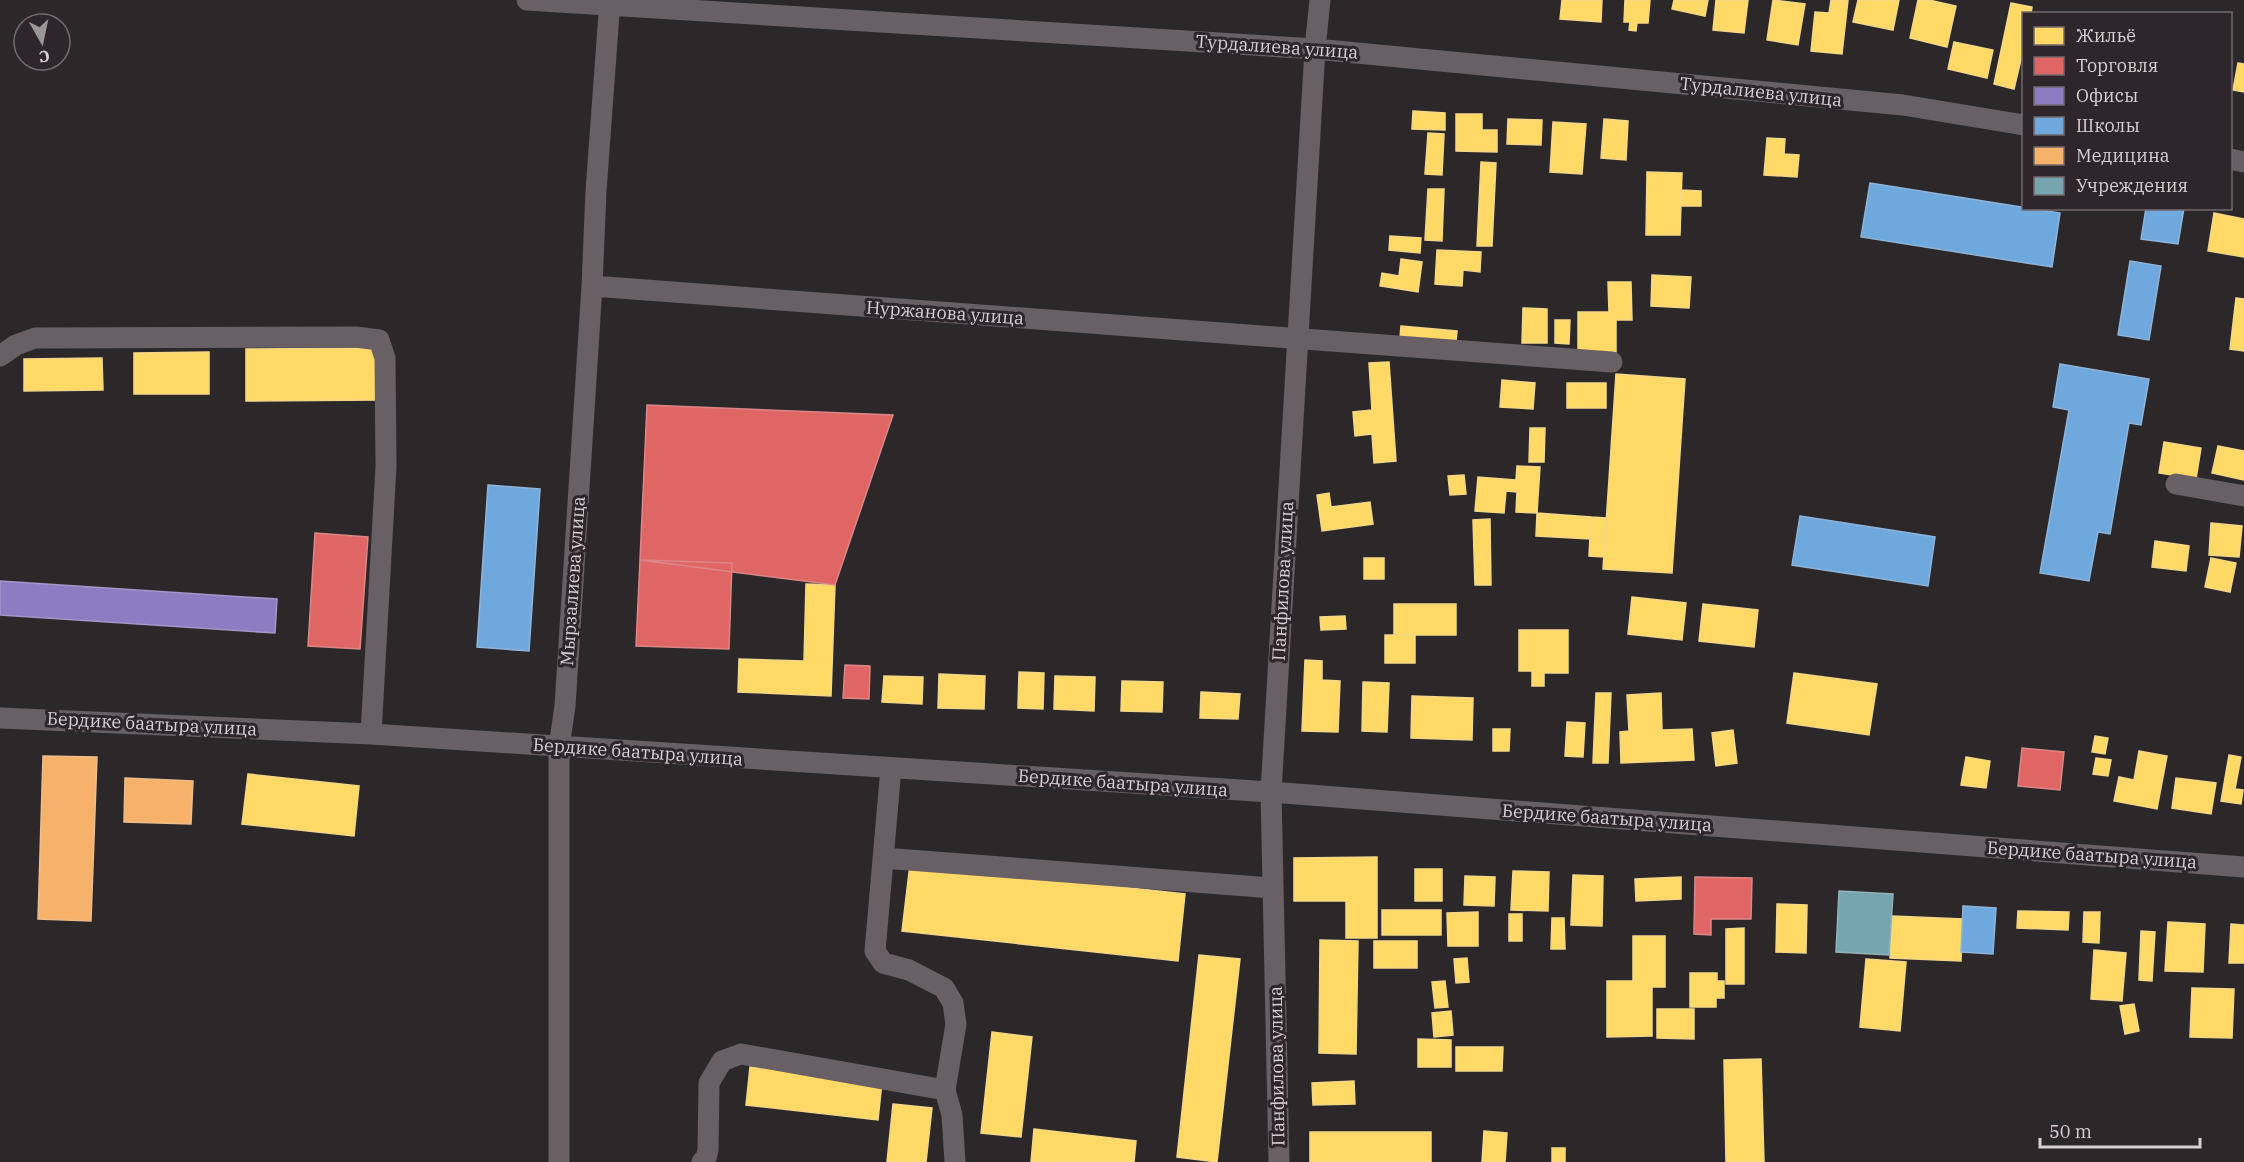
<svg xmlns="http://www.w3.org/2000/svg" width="2244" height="1162" font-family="'IBM Plex Serif',serif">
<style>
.homes{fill:#ffd966;stroke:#f3d787;stroke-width:1.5}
.shops{fill:#e06666;stroke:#dd8687;stroke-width:1.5}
.offices{fill:#8e7cc3;stroke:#a496c8;stroke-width:1.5}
.schools{fill:#6fa8dc;stroke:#8eb4da;stroke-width:1.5}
.health{fill:#f6b26b;stroke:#edbb8a;stroke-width:1.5}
.public{fill:#76a5af;stroke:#93b2ba;stroke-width:1.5}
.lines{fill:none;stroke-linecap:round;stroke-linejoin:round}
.minor{stroke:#686065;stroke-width:21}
.labels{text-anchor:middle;stroke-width:6;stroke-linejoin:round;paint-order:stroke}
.street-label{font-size:18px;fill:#d7d1d4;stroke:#2e262a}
</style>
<rect width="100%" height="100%" fill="#2c282a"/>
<path class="homes" d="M1562,0H1602L1601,22L1560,19Z
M1625,0H1650L1648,23H1637L1636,31L1629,30L1630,22H1624Z
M1674,0H1708L1705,16L1672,9Z
M1716,0H1748L1744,33L1713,30Z
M1773,0L1805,4L1798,45L1767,40Z
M1831,0H1848L1842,54L1811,51L1815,12L1829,13Z
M1858,0H1899L1893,30L1853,22Z
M1918,0H1929L1956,6L1947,47L1910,38Z
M2011,3L2032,7L2031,14H2024V47L2014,89L1994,84Z
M1954,42L1993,50L1987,78L1948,69Z
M2238,63L2244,64V92L2233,90Z
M1413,111L1445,113V130L1412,129Z
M1456,114H1482V130H1497V152L1456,151Z
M1508,119L1542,120L1541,145L1507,144Z
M1604,119L1628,121L1626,160L1601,158Z
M1553,122L1586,124L1582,174L1550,172Z
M1428,133L1444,134L1442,175L1425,174Z
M1767,138L1785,139L1784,154L1799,155L1797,177L1764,175Z
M1481,162L1496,163L1492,246H1477Z
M1647,172L1682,173L1680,235H1646Z
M1428,189H1444L1442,241L1425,240Z
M1681,190L1701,191V206H1681Z
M2214,213L2244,219V257L2208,251Z
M1390,236L1421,238L1420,253L1389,250Z
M1437,250L1481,252L1480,272L1463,270L1462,286L1435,284Z
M1401,259L1422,262L1418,292L1380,286L1382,273L1399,276Z
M1652,275L1691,277L1689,308L1651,306Z
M1608,282H1631L1632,320H1616V352H1578V312H1609Z
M2236,298L2244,299V351L2230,349Z
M1523,308L1547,309V343H1522Z
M1555,320H1570L1569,344L1555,343Z
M1401,326L1457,331L1456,341L1400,337Z
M376,348L377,400L246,401V349Z
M209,352V394H134V353Z
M102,358L103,390L24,391V359Z
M1389,362L1396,461L1374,463L1372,434L1355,436L1353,412L1372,410L1369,363Z
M1616,374L1685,379L1672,573L1603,569Z
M1502,380L1535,383L1533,409L1500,407Z
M1567,383H1606V408H1567Z
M1530,428H1545L1544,462H1529Z
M799,430L838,432L835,526L795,525Z
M2164,442L2201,448L2196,479L2159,473Z
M2218,446L2244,451V480L2212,473Z
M1517,466L1540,467L1537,513L1516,512L1517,492L1506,491L1504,513L1475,511L1478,477L1516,480Z
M1464,475L1466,494L1450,495L1448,476Z
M1329,493L1331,507L1370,502L1373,524L1322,531L1317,495Z
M1537,513L1591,517L1590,539L1536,536Z
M1591,517L1606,518L1604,557L1589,556Z
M1490,519L1491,585H1475L1473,520Z
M2211,523L2242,526L2239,557L2209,555Z
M2155,541L2189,546L2186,571L2152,567Z
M1364,558H1384V579H1364Z
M2211,558L2236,563L2230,592L2205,587Z
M806,584L835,585L831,696L738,692L739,659L804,661Z
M1632,597L1686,603L1682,640L1628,634Z
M1394,604H1456V635H1394Z
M1703,604L1758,610L1754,647L1699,641Z
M1345,616L1346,629L1321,630L1320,617Z
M1519,630H1568V673H1544V686H1532V671H1519Z
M1385,635H1415V663H1385Z
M1305,660L1322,661V680L1340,681L1338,732L1302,731Z
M1019,672L1044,673L1043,709L1018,708Z
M1794,673L1877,684L1869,735L1787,723Z
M939,674L985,676L984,709L938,708Z
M884,676L923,677L922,704L882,702Z
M1055,676L1095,677L1094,711L1054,709Z
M1122,681L1163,682L1162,712L1121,711Z
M1363,682L1389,683L1387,732L1362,731Z
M1201,692L1240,694L1238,719L1200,718Z
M1596,693H1611L1608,763H1593Z
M1661,693L1662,730L1692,729L1694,760L1621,763L1620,732L1629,731L1627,695Z
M1412,696L1473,698L1472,740L1411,738Z
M1567,722L1585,723L1583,757L1565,756Z
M1493,729H1510L1509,751H1493Z
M1733,730L1737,763L1716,766L1712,733Z
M2095,736L2108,738L2105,754L2092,752Z
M2139,751L2167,756L2157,809L2114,801L2119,777L2134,780Z
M2229,755L2241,757L2235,789L2243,790L2241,804L2221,801Z
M1966,757L1990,761L1986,788L1961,785Z
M2096,758L2111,760L2108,776L2093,774Z
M248,774L359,786L354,836L242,824Z
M2176,778L2216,783L2211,814L2172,808Z
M1377,857V938H1346V901H1294V858Z
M910,864L1185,894L1178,961L902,931Z
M1415,869H1442V901H1415Z
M1513,871L1549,872L1548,911L1511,910Z
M1573,875L1603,876L1602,926L1571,925Z
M1465,876L1495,877L1494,906L1464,905Z
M1681,877V899L1636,901L1635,879Z
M1777,904L1807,905L1806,953L1776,952Z
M1382,910H1441V935H1382Z
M2018,911L2069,912L2068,930L2017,928Z
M1478,912V946H1448L1447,913Z
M2084,912H2100L2099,943L2083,942Z
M1509,914H1522V941H1509Z
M1892,916L1963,919L1961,961L1890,958Z
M1552,918H1564L1565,949H1551Z
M2168,922L2205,924L2203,972L2165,971Z
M2231,924L2244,925V963H2229Z
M1744,928V984H1726V929Z
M2141,931L2155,932L2152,981L2139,980Z
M1633,936H1665V987H1652V1036L1607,1037V981H1633Z
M1320,940L1358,941L1356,1054L1319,1053Z
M1374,941H1417V968H1374Z
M2094,950L2126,953L2122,1001L2091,999Z
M1199,955L1240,959L1217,1162L1177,1157Z
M1467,958L1469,982L1456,983L1454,959Z
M1866,959L1906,962L1900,1031L1860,1027Z
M1690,973H1717V981H1724V998H1716V1007H1690Z
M1445,981L1448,1007L1435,1008L1432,982Z
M2192,988L2234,989L2232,1038L2190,1037Z
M2134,1004L2139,1031L2125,1034L2120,1006Z
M1657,1009H1694V1039L1657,1038Z
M1451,1011L1453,1035L1434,1037L1432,1013Z
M992,1032L1032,1037L1021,1137L981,1133Z
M1418,1039L1451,1040V1067H1418Z
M1456,1047H1503L1502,1071H1456Z
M1761,1059L1764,1162H1726L1724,1060Z
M750,1067L882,1082L878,1120L746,1105Z
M1354,1081L1355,1104L1313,1105L1312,1083Z
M893,1104L932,1108L926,1162H887Z
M1034,1129L1136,1141L1134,1162H1031Z
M1484,1131L1507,1133L1505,1162H1482Z
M1310,1132H1431V1162H1310Z
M1552,1148H1565V1162H1552Z"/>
<path class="shops" d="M647,405L893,415L835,585L640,560Z
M315,533L368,537L360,649L308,646Z
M640,560L732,563L729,649L636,646Z
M845,665L870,666L869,699L843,698Z
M2022,748L2064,752L2060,790L2018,786Z
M1695,877L1752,878L1751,919H1711V935L1694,934Z"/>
<path class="offices" d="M0,581L277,599L275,633L0,615Z"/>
<path class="schools" d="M1870,183L2060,213L2052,267L1861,237Z
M2146,208H2184L2178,244L2141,239Z
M2130,261L2161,266L2149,340L2118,335Z
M2060,364L2149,379L2141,425L2129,423L2110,534L2098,532L2089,581L2040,573L2069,410L2053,407Z
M488,485L540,489L529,651L477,647Z
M1800,516L1935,537L1928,586L1792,565Z
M1963,906L1996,908L1993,954L1961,952Z"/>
<path class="health" d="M43,756L97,757L91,921L38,919Z
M125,778L193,781L191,824L124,822Z"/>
<path class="public" d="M1839,891L1893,894L1889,955L1836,952Z"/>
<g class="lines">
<path class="minor" d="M527,0L1315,49L1903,105L2024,125
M2230,159L2244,162
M592,286L1612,362
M0,356L16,345L35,338L356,337L379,340L385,358L386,466L371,734
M2176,484L2244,496
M0,718L371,734L1271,792L2244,867
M891,768L875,951L883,963L909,970L944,988L953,1003L956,1024L945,1090L952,1115L955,1162
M883,858L1273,888
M559,1162V747L565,706L592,286L596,191L610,0
M702,1162L706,1158L708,1150L709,1083L722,1061L741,1054L945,1090
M1279,1162L1271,792L1315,49L1320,0"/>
</g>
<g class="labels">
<g class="street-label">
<text transform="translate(1277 47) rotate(4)" y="6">Турдалиева улица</text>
<text transform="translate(1761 92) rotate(6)" y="6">Турдалиева улица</text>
<text transform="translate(945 313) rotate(4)" y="6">Нуржанова улица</text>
<text transform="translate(573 581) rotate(-86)" y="6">Мырзалиева улица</text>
<text transform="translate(1283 581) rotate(-87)" y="6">Панфилова улица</text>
<text transform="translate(152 724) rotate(3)" y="6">Бердике баатыра улица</text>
<text transform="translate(638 752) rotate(4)" y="6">Бердике баатыра улица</text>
<text transform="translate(1123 783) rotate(4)" y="6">Бердике баатыра улица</text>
<text transform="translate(1607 818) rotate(4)" y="6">Бердике баатыра улица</text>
<text transform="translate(2092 855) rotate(4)" y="6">Бердике баатыра улица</text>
<text transform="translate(1277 1066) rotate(-91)" y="6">Панфилова улица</text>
</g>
</g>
<rect x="2022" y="12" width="210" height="198" fill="#2e262a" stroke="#726a6e" stroke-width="1.5"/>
<rect x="2034" y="27" width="30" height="18" fill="#ffd966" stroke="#726a6e" stroke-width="1.5"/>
<text x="2076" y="42" font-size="18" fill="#d7d1d4">Жильё</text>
<rect x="2034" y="57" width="30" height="18" fill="#e06666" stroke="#726a6e" stroke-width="1.5"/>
<text x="2076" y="72" font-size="18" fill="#d7d1d4">Торговля</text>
<rect x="2034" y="87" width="30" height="18" fill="#8e7cc3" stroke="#726a6e" stroke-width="1.5"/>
<text x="2076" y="102" font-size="18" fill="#d7d1d4">Офисы</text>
<rect x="2034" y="117" width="30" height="18" fill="#6fa8dc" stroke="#726a6e" stroke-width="1.5"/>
<text x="2076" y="132" font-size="18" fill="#d7d1d4">Школы</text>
<rect x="2034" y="147" width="30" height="18" fill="#f6b26b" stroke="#726a6e" stroke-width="1.5"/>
<text x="2076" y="162" font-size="18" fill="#d7d1d4">Медицина</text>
<rect x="2034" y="177" width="30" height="18" fill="#76a5af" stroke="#726a6e" stroke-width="1.5"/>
<text x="2076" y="192" font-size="18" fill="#d7d1d4">Учреждения</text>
<g transform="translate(42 42) rotate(171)"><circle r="28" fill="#2e262a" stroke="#726a6e" stroke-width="1.5"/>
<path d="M0-4.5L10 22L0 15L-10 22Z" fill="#9b9698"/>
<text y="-9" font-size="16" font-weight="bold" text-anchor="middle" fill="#d7d1d4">С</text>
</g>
<path d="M2040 1138v9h160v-9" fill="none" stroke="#d7d1d4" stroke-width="3"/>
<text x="2049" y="1138" font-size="18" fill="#d7d1d4" stroke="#2e262a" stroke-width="4.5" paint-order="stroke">50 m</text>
</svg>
